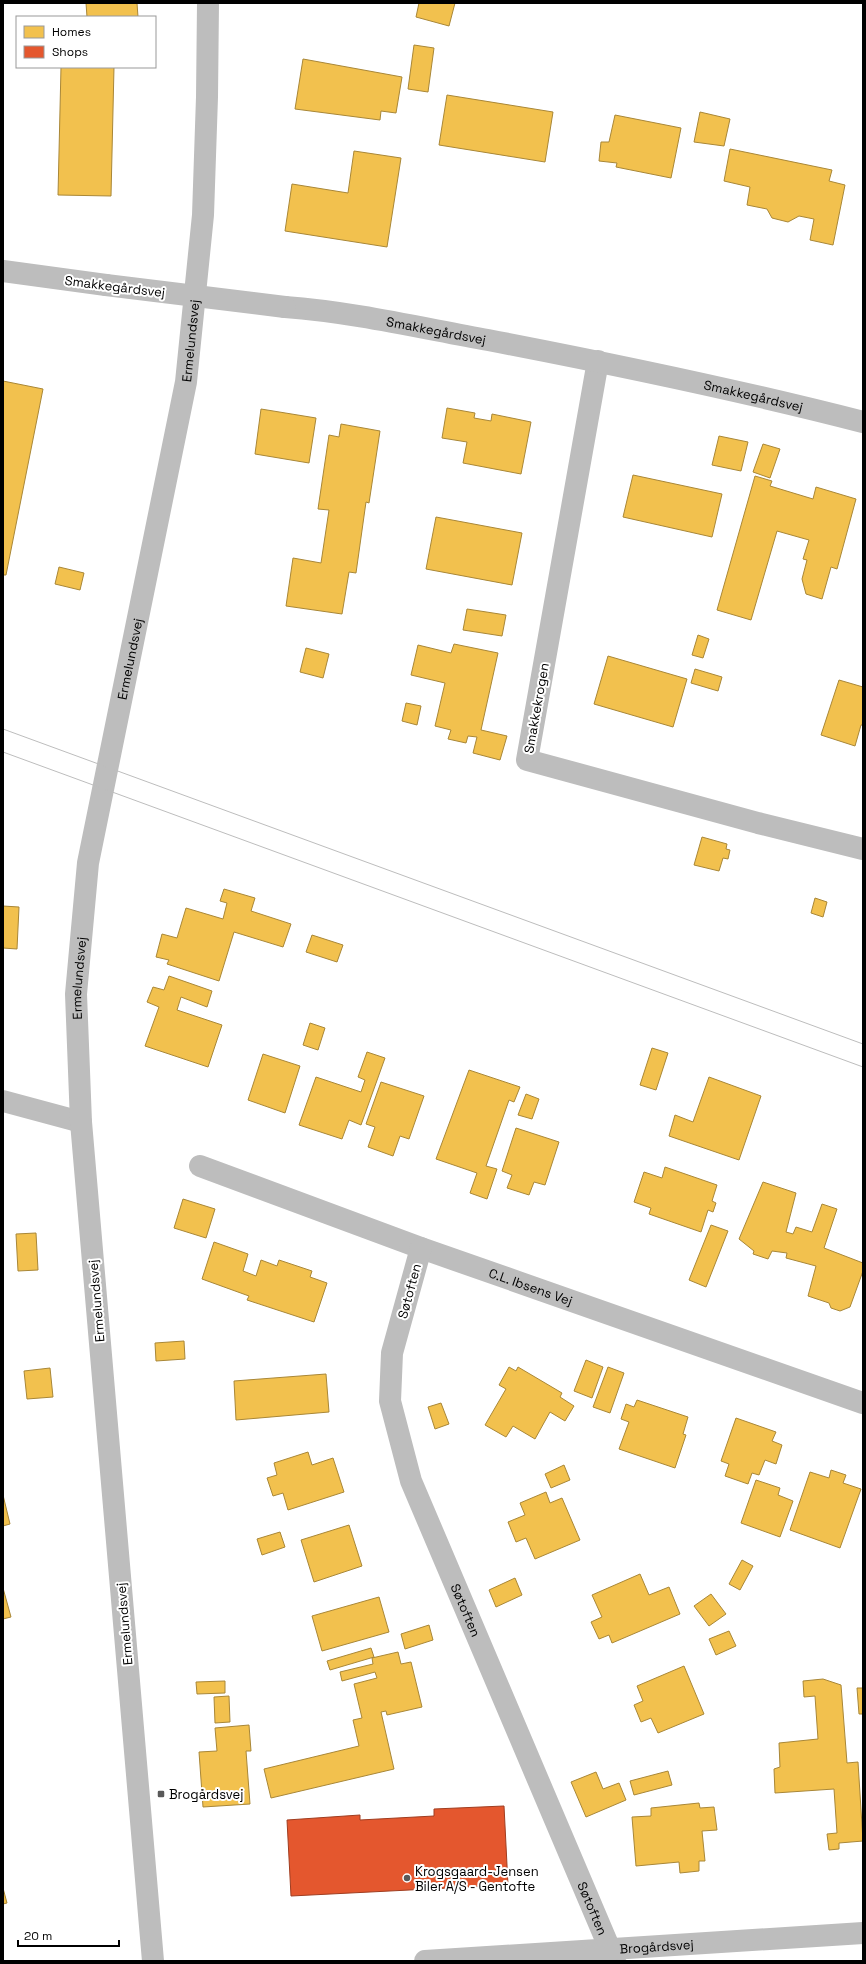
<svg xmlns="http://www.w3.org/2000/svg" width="866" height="1964" font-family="'Space Grotesk',sans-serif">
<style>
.homes{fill:#f2c14e;stroke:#a98737}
.shops{fill:#e4572e;stroke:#a03d20}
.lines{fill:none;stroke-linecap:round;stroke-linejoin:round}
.minor{stroke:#bdbdbd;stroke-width:22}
.tertiary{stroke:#bdbdbd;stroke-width:22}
.tram{stroke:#bdbdbd;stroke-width:1}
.tertiary-bridge{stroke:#bdbdbd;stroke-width:22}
.poi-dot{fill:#595959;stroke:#fff;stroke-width:1.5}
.labels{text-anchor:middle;stroke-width:4;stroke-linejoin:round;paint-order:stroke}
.street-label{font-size:13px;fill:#000;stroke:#fff}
.poi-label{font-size:13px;fill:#000;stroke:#fff;text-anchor:start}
</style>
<rect width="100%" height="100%" fill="#fff"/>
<path class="homes" d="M86,3H137L138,17H87Z
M419,3H455L449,26L416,17Z
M414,45L434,48L428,92L408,89Z
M303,59L402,77L396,113L381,111L380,120L295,109Z
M61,67H114L111,196L58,195Z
M447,95L553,112L545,162L439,145Z
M700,112L730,119L724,146L694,142Z
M615,115L681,128L671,178L616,167L617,163L599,161L601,142H609Z
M730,149L832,170L829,181L845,185L833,245L810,240L814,219L799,216L788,222L772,218L767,209L747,205L750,187L724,181Z
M354,151L401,158L387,247L285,231L292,184L348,193Z
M3,381L43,389L6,575H3Z
M447,408L475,413L474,418L491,421L492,414L531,422L521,474L463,463L467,442L442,438Z
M261,409L316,418L309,463L255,454Z
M341,424L380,431L369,503L366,502L356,573L349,572L342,614L286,606L293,558L321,563L329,510L318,509L329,435L339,437Z
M719,436L748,442L741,471L712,465Z
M763,444L780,449L770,478L753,472Z
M633,475L722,494L712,537L623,517Z
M755,476L772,481L770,486L813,499L816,487L856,499L837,569L831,567L822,599L806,594L802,579L807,560L803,559L809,540L777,531L751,620L717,610Z
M436,517L522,533L512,585L426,569Z
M59,567L84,573L80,590L55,584Z
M467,609L506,615L502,636L463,630Z
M698,635L709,639L703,658L692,655Z
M454,644L498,653L481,730L507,736L500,760L473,753L477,737L468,736L466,743L448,739L451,730L435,726L445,683L411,675L418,645L451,653Z
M306,648L329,654L323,678L300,672Z
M608,656L687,679L673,727L594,704Z
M695,669L722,677L718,691L691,683Z
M839,680L863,687V725H861L855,746L821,735Z
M406,703L421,706L417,725L402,721Z
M702,837L727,844L726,849L730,850L728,859L723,858L719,871L694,865Z
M224,889L255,898L251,911L291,924L283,947L234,932L219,981L167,964L169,960L156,957L162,934L177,938L186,908L223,919L227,903L220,901Z
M815,898L827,902L823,917L811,913Z
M3,906L19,907L17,949L3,948Z
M312,935L343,945L337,962L306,952Z
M169,976L212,991L207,1007L181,997L177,1010L222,1025L208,1067L145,1046L159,1007L147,1002L153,987L164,990Z
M310,1023L325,1028L318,1050L303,1045Z
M652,1048L668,1053L656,1090L640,1085Z
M367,1052L385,1058L361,1125L349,1120L342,1139L299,1125L316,1077L361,1092L365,1080L358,1077Z
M263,1054L300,1066L285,1113L248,1100Z
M469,1070L520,1087L514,1102L509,1100L486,1166L497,1169L487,1199L470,1193L477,1173L436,1159Z
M709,1077L761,1096L739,1160L669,1136L675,1115L693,1122Z
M381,1082L424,1096L409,1139L400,1136L393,1156L368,1147L375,1127L366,1124Z
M526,1094L539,1099L532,1119L518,1115Z
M516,1128L559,1142L545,1185L534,1182L529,1195L507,1188L512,1175L502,1171Z
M665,1167L717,1185L712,1201L716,1203L713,1212L708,1210L701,1232L649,1214L651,1208L634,1202L644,1172L662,1178Z
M763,1182L796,1193L786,1232L793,1234L796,1227L812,1232L822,1204L837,1209L824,1248L863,1263V1271L850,1307L840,1311L831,1308L829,1303L808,1296L816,1266L786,1258L787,1253L772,1251L768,1259L753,1254L754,1251L739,1239Z
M183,1199L215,1209L206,1238L174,1228Z
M711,1225L728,1231L706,1287L689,1280Z
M36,1233L38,1270L18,1271L16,1234Z
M214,1242L248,1254L243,1271L256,1276L261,1260L277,1266L279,1260L312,1271L310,1277L327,1283L314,1322L247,1300L249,1296L202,1279Z
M184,1341L185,1359L156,1361L155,1343Z
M586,1360L603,1367L592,1398L574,1391Z
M509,1367L516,1371L518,1367L562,1393L560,1397L574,1406L565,1421L550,1412L535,1439L513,1426L506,1437L485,1425L506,1389L499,1385Z
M608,1367L624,1373L610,1413L593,1407Z
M50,1368L53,1397L27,1399L24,1371Z
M326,1374L329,1412L236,1420L234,1381Z
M637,1400L688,1417L683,1434L686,1435L675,1468L619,1449L629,1422L621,1419L626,1404L634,1407Z
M441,1403L449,1424L435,1429L428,1407Z
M736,1418L776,1432L772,1441L782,1445L776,1464L765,1460L759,1475L752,1473L748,1484L725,1476L729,1464L721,1461Z
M308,1452L312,1465L333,1458L344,1492L288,1510L283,1493L273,1496L267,1478L277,1475L274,1463Z
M564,1465L570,1480L551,1488L545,1474Z
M831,1470L846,1475L843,1483L861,1489L840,1548L790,1530L810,1472L829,1478Z
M756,1480L780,1488L778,1495L793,1501L780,1537L741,1523Z
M546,1492L550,1503L562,1498L580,1540L535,1559L526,1538L516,1542L508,1522L525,1515L520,1503Z
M3,1495L10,1524L3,1526Z
M349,1525L362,1566L314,1582L301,1540Z
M280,1532L285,1547L262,1555L257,1539Z
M742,1560L753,1566L740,1590L729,1584Z
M640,1574L649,1595L669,1587L680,1614L612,1643L609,1635L599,1639L591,1622L602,1617L592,1595Z
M515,1578L522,1595L496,1607L489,1590Z
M3,1588L11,1617L3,1619Z
M711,1594L726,1614L709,1626L694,1606Z
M379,1597L389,1632L322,1651L312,1616Z
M429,1625L433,1640L405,1649L401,1634Z
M729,1631L736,1646L716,1655L709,1639Z
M371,1648L374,1657L330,1670L327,1661Z
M398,1652L401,1664L411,1662L422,1707L387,1715L386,1711L381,1712L394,1769L271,1798L264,1769L359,1746L353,1720L362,1718L354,1684L377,1678L375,1672L342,1681L340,1672L373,1664L372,1658Z
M684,1666L704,1714L658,1733L651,1718L641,1722L634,1705L643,1701L637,1686Z
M823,1679L841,1685L847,1763L858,1762L863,1841L839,1843V1849L829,1850L827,1834L837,1833L834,1789L775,1793L774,1769L780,1767L779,1743L818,1739L815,1696L804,1697L803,1681Z
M225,1681V1693L197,1694L196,1682Z
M857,1688H863V1714H859Z
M229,1696L230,1722L215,1723L214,1697Z
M249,1725L251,1751H246L250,1804L203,1807L199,1752L217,1751L215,1728Z
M668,1771L672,1785L634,1795L630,1781Z
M596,1772L603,1789L619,1783L626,1800L586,1817L571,1782Z
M699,1803L700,1808L714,1807L717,1830L702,1831L705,1861H699V1871L680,1873L679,1862L636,1866L632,1817L651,1816V1808Z
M3,1888L7,1903L3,1904Z"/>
<path class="shops" d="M504,1806L508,1885L291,1896L287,1820L360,1815V1820L434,1816V1809Z"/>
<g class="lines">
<g class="minor">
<path d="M598,361L527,760L758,823L863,849"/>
<path d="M3,1101L81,1122"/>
<path id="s1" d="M200,1166L421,1248L863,1403"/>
<path id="s2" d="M421,1248L392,1353L390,1401L411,1481L615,1961"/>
</g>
<g class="tertiary">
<path d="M3,271L106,285"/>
<path id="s3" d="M285,307C353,312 421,328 488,340C613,364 739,390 863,422"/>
<path id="s4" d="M153,1961L81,1122L76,994L88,863L186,382L203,215L207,97L208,3"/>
<path id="s5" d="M425,1961L863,1933"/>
</g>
<path class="tram" d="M3,729L863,1044
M3,752L863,1067"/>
<path class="tertiary-bridge" d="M106,285L285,307"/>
</g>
<g class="poi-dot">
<rect x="157" y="1790" width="8" height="8" rx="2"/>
<circle cx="407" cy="1878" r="4"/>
</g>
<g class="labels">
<g class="street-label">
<text transform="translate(115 286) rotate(7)" y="5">Smakkegårdsvej</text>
<text dy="5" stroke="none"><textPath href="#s3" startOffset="153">Smakkegårdsvej</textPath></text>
<text dy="5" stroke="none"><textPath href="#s4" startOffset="1634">Ermelundsvej</textPath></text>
<text dy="5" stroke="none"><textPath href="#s3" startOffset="477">Smakkegårdsvej</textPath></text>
<text dy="5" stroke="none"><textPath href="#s4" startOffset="1310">Ermelundsvej</textPath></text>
<text transform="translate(536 708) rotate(-80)" y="5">Smakkekrogen</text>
<text dy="5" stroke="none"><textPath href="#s4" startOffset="986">Ermelundsvej</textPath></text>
<text dy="5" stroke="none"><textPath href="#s1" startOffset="352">C.L. Ibsens Vej</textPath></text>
<text transform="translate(409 1291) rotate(-75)" y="5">Søtoften</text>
<text transform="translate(96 1301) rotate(-95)" y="5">Ermelundsvej</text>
<text dy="5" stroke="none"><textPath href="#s2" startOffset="380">Søtoften</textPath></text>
<text transform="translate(124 1624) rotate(-95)" y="5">Ermelundsvej</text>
<text dy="5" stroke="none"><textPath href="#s2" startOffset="704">Søtoften</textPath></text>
<text dy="5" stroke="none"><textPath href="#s5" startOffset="232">Brogårdsvej</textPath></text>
</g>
<g class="poi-label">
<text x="169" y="1799">Brogårdsvej</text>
<text x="415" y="1876">Krogsgaard-Jensen<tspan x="415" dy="15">Biler A/S - Gentofte</tspan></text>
</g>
</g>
<rect width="866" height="1964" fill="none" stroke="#000000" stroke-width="8"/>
<rect x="16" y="16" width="140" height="52" fill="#ffffff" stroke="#999999"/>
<rect x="24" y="26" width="20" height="12" fill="#f2c14e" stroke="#999999"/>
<text x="52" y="36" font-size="12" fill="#000000">Homes</text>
<rect x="24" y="46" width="20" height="12" fill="#e4572e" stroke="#999999"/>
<text x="52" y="56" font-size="12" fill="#000000">Shops</text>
<path d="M18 1940v6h101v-6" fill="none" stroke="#000000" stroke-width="2"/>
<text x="24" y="1940" font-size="12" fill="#000000" stroke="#ffffff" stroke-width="3" paint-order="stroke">20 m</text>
</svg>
